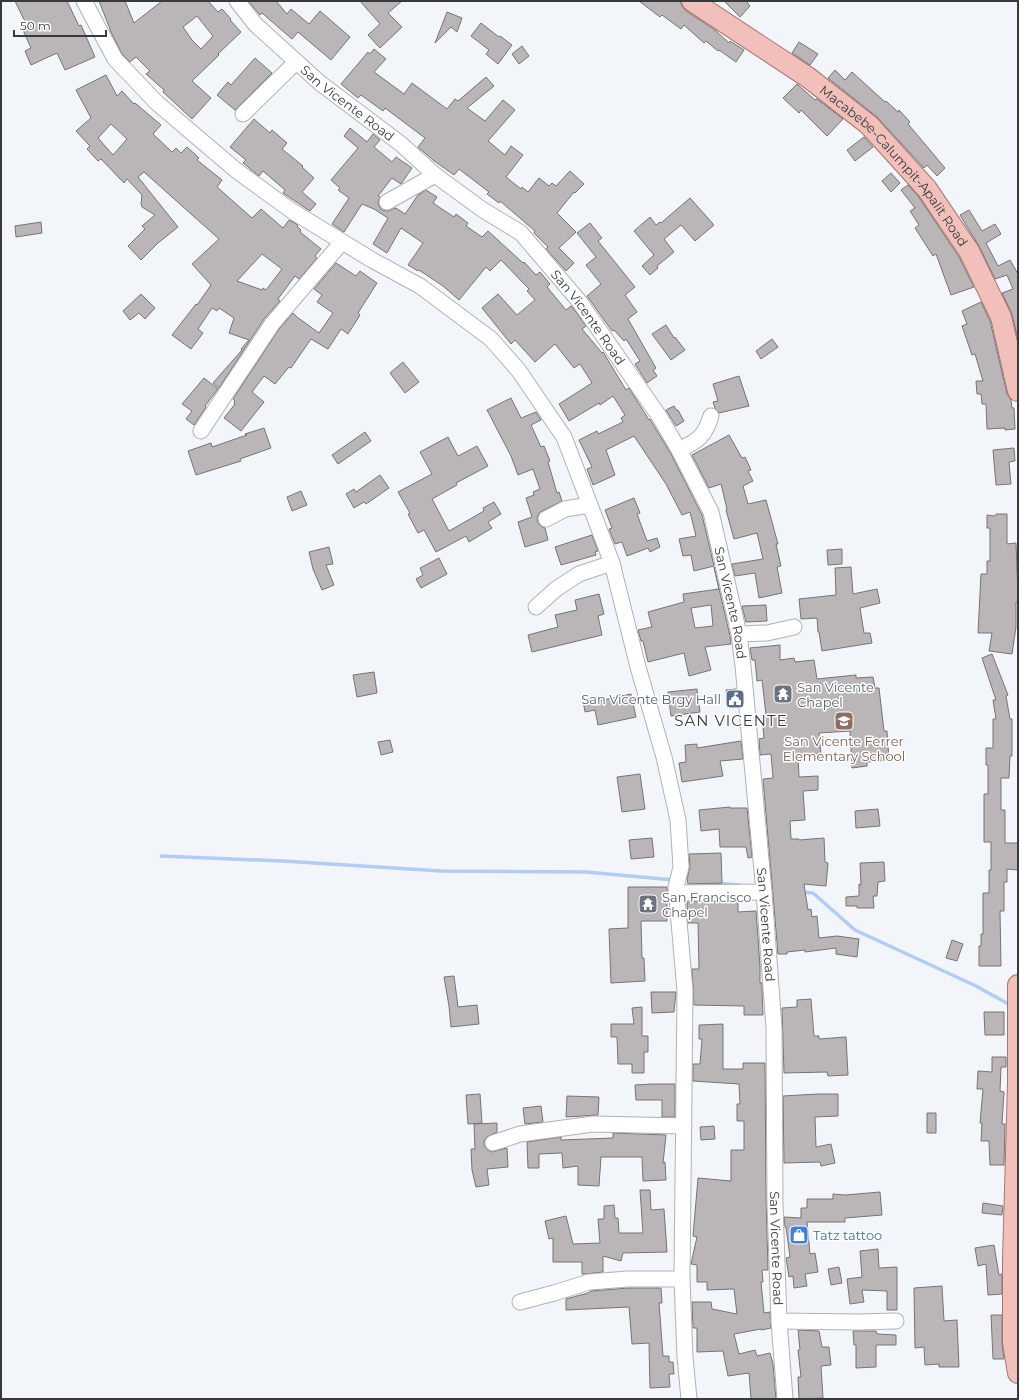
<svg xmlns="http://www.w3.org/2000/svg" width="1019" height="1400" font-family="Montserrat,sans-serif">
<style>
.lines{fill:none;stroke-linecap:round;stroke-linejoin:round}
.stream{stroke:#b1ccf5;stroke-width:3.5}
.building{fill:#bab5b7;stroke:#787375;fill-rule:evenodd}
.minor-casing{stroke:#aeb2b6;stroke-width:17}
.major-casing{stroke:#aa7670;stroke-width:22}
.minor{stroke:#fff;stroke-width:15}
.major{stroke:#f1c0bb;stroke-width:20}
.labels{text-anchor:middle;stroke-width:3;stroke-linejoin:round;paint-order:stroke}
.street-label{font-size:13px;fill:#383a3b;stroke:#fff}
.worship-label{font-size:13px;fill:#5b616d;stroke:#fff;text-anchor:start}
.service-label{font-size:13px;fill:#4e5e75;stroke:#fff;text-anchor:end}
.education-label{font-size:13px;fill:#785e54;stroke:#fff}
.shop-label{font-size:13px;fill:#366cbe;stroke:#fff;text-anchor:start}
.quarter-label{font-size:15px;letter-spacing:1px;fill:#383a3b;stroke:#fff}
</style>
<rect width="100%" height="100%" fill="#f2f6fa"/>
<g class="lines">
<path class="stream" d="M161,856L283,861L441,871L586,872L674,880
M714,883L740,885
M802,892L813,893L855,930L976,986L1012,1006"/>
</g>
<path class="building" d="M15,1H67L79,26L81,25L95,57L65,70L57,53L31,65L25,51L31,48L22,28L27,26Z
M99,1H125L134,23L162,1H208L218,12L222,9L231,19L230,20L241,32L218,54L219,55L192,81L211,98L192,119L163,92L164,90L146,74L150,71L136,57L130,62L122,54L110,30V29ZM197,16L213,36L201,49L192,40L183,27Z
M248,1H276L287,14L291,9L309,24L320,11L350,37L331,60L298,32L292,39L262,13L260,15Z
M360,1H402L388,13L402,27L380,48L368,35L380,24Z
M639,1H680L682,6L686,11L715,30L729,43L730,41L744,50L736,62L719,50L718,51L706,41L704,43L684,25L681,29L662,15L660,17Z
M724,1H746L750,6L740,17Z
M447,12L462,18L457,32L451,27L435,43Z
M481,23L499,37L500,36L512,45L498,64L486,54L489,50L471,36Z
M799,42L818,54L810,65L792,53Z
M522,46L529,56L519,64L512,54Z
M374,49L386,59L374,72L404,94L412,83L447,109L455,99L458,101L486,77L494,86L467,108L485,121L503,100L515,110L488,141L505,155L511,146L523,155L506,177L521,189L522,187L528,192L539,178L549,186L552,183L556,186L570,171L584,184L575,193L574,192L557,213L576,232L559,248L574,263L566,271L546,249L548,247L534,233L535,231L500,201L499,203L487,194L489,192L459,169L454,175L433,160L418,147L425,138L385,108L383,111L361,95L358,98L341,84L368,52L370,54Z
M255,58L272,73L235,110L217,95L228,82L231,85Z
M835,70L845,80L852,72L885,102L886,101L898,112L899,110L910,122L908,124L945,168L937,176L927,165L924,168L877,117L828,78Z
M106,75L117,96L122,91L134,104L135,103L161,125L153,134L172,152L176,148L181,153L187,147L199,158L197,160L222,180L217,187L252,218L261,209L283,228L289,220L298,225L297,226L301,230L300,232L321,249L315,256L317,258L299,279L295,276L278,299L280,301L264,319L219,388L213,383L242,350L241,349L249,340L229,333L234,318L219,308L217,311L212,308L198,329L203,333L191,349L172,335L196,304L197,305L211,285L192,264L219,239L144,172L138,177L178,227L158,243L141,260L128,246L145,229L142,226L155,215L142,207L141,204L142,195L127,179L124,183L101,159L98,161L87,149L90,146L76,131L91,118L76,90ZM111,124L127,139L113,155L98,138ZM262,254L282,269L266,290L263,288L262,290L237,281Z
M797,84L815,100L817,99L843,119L827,136L801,110L799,113L783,98Z
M254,119L270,133L272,130L287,143L282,149L303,166L302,167L314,178L302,192L316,204L310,211L283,193L285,190L263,171L259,176L254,172L243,163L246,160L230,147Z
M350,128L367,142L373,134L380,140L374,147L392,162L396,157L412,168L401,184L392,178L378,196L380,197L378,202L379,206L382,210L387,211L396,208L405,214L418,195L426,190L437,197L433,203L454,217L456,214L468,223L466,226L482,237L488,231L523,263L524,262L536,275L540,272L550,284L547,287L566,310L571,306L573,308L586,326L582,329L602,353L603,352L626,390L629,388L649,420L650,419L651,421L671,454L702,515L714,566L694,571L691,555L683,556L679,539L696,536L690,512L682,515L666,484L634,436L606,450L615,475L593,485L587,469L592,467L579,440L597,431L598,434L623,422L621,418L625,415L613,396L600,405L599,403L569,421L559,404L592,383L580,364L574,368L555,344L535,362L515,340L511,344L482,308L498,294L517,315L535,300L527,291L529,289L501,260L490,271L486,267L459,300L443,286L419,270L418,271L408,265L423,243L401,228L387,253L373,244L388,218L374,209L362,204L344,232L332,224L349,198L338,190L340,188L331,180L358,148L344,136Z
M864,137L873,147L855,161L847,150Z
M891,173L900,183L891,192L882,181Z
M908,185L918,196L959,257L974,287L951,295L936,254L933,256L915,228L919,225L910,211L915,208L901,190Z
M690,198L714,225L695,241L681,225L664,239L674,252L657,266L658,268L650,275L642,266L654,255L634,231L650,217L656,225L660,222L661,223Z
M969,210L982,231L995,224L1001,234L986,243L998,266L1010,260L1018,274V340L1012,314L1002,293L1013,289L1007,275L995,279L979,246L960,215Z
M41,222L42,233L16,237L15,226Z
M590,223L602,238L598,241L635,287L625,295L637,312L628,319L656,368L653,370L657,376L647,383L635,364L640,361L626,339L624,341L614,330L612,331L587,296L601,284L586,265L596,257L577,233Z
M336,263L356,276L360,271L377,283L358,313L360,315L348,334L341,329L328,349L311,339L291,368L289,367L275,384L264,376L252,392L264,402L241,431L224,418L235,404L234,403L235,401L233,399L279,329L293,313L297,317L319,333L333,313L317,302L322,295L314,289Z
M141,294L155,308L145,319L139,313L130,320L123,311Z
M981,302L990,321L1007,394L1011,400L1012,408H1014L1015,429L1005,430V428L987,429L986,404H982L981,394H977L976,381H983L975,354L972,355L962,326L967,324L962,311Z
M666,325L674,338L675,337L685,350L671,360L652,334Z
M772,339L778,347L761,359L756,351Z
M403,362L419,382L405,393L390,373Z
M739,376L749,406L719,413L715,408L713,402L718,401L713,384Z
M204,378L218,389L205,406L206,407L194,425L186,419L192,411L182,404Z
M511,398L521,418L536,412L541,420L531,425L541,447L544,446L550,461L548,462L557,493L559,492L562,501L540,512L538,515L537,518L538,523L541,526L545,528L548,540L525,547L518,522L532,517L526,498L534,495L533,492L540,489L533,469L518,475L511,456L487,410Z
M674,406L677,411L678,410L684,421L676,426L666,410Z
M264,428L271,448L240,459L241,461L196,475L188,451L211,443L212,447L247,435L245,434Z
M365,432L371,441L338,464L332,455Z
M729,435L742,458L745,457L751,470L748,471L753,481L743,486L748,504L766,500L778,544H776L781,566L777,567L782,593L759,598L755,573L735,576L732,564L763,559L757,533L734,539L726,510L727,509L721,484L709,488L692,455Z
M448,437L458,456L477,446L488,466L456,483L457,485L432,499L449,531L484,511L483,508L494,502L501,514L488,522L492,528L469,542L466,536L436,552L424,530L418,533L408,514L410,513L398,492L432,474L420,452Z
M1014,448L1015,461L1009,462L1011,484L996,485L993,450Z
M380,475L389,488L366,504L364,502L354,508L346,494L354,489L356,492Z
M301,491L307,505L292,511L287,497Z
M634,498L640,513L637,514L647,541L657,538L660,547L650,552L648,548L627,556L622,542L615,544L609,529L612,528L605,510Z
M996,514H1007V544L1016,543L1018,593V602H1016V627L1012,654L989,651L992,633H978L981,574H987V561H990V528H987V515L995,516Z
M592,535L598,551L595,552L596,555L561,565L555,547Z
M329,547L333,564L326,565L334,585L322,590L313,569L309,552Z
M842,549V564L828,565L827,550Z
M439,558L447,574L421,588L416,579L423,575L420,568Z
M714,567L730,636L731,644L705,647L711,670L689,676L684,653L648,662L643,641H641L638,630L652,627L648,612L684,602L683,594L719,589ZM711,605L713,626L695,628L691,608Z
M851,567L853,594L877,589L880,603L860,608L864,633H870L872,643L822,651L819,632H818L817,618L801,619L799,599L836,595L835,568Z
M599,594L604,614L598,616L602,635L532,652L528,635L558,627L555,615L577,610L575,600Z
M766,605L767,621L746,622L742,606Z
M780,645V660L794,658L795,662L814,660L817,679L856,675V678L873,677L875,688H879L884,731H887L889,760L867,762V766L852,768L850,731L819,733L821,754L798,755L799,777L818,776V790L803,791L805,820L790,821L791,839H799V840L824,838L825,862L828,863L826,886L804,884L808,910L811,909L812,917L817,916L819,938L837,936L859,939L857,957L836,954V948L805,952V950L787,952V954H778L763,779L773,778L771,754L760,755L759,739L764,738L762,715H766L762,680L757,681L755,660H752L750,648Z
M992,654L1008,695L1006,696L1010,719H1012V756H1010L1009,778H1001V810H1005V843H1018V870L1007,869V882H1004V911H1000L1001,966H979V946H981V934H983V893H989V870H991V842H984V794H988V765H986V748H993V719H996L993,700H996L982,658Z
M374,672L377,693L357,697L353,675Z
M697,689L700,712L671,716L668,692Z
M736,689L738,706L728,707L726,690Z
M631,694L636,717L598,725L595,710L585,712L583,700L597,697L598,701Z
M390,740L393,752L381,755L378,742Z
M741,741L743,759L720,761L723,776L682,782L679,763L686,762L685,745L697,744V748Z
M640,774L645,809L622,812L617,777Z
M730,807V808H747L752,857L748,858L746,847H720L719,829L701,831L699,810Z
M878,809L880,826L856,828L855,811Z
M652,838L654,857L631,859L629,840Z
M721,853L722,883L688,884L687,879L690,867L689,854Z
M884,862L885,881L878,882L877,896H873L874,908H857V906H846V897L859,896V884L861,885L860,863Z
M628,887H667V921H641L642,958H644L645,981L611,983L609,929L628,928Z
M738,901V912L756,911L760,966V983H762V991L763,1015H744V1006L694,1005L692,969H699L698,923H688L687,902Z
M952,940L963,944L957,961L946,958Z
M454,976L458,1007L477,1005L479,1024L451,1027L449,1006L444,977Z
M651,992H676L674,1012L652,1013Z
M811,999L814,1036H819V1039L846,1037L848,1075L828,1076L827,1072L784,1073L782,1008L797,1007V1000Z
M642,1007V1036H648V1052H644V1073H632V1064H618L617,1037H611V1024H634L632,1008Z
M984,1012H1004V1035H985Z
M723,1024V1069H743V1063H765L766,1197L768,1270H762L763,1282H761L764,1313L770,1312L771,1328L761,1330V1329L734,1334L739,1354L755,1350L757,1356L770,1353L773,1364L776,1399H751L749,1373L728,1376L723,1351L697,1352V1328H693L692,1302H711L712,1309L737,1314L734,1289L707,1290V1282H697V1265L691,1264L697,1237L693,1236L698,1178L731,1181V1150H744V1121H737V1104H740L739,1084L693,1081V1064H700L702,1039H699V1025Z
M992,1057H1006V1067H1001L1000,1091L1004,1092L1002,1124H1005L1004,1165H990L989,1141H981L982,1123H980L983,1089H977L978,1071L992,1072Z
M652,1084H675V1117H662V1100H636L635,1085Z
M480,1094L482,1123L468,1124L466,1095Z
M818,1094H838V1116L815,1117L816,1147L831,1144L835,1163L821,1166L820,1162L784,1163L783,1096Z
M567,1096L599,1097L598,1115L566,1117Z
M541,1106L543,1122L525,1124L523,1108Z
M927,1113H936V1133H927Z
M497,1123V1132L487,1137L484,1141V1145L487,1149L492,1152L507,1148L508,1167L487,1169L489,1185L476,1187L472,1170L471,1149H475L474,1124Z
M714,1126L715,1139L701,1140L700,1127Z
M613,1133L666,1135L663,1163L665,1162L666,1180L643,1181L642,1157H601L599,1186L578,1185V1166L563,1168L562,1153L539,1154V1168H528L527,1142L561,1137V1140L613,1138Z
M640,1190H650L651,1210L664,1209L667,1252L623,1253L621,1261L603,1256V1272L586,1274H582V1262H553V1238L549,1239L545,1221L566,1216L573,1244L600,1243L598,1219H604V1206L614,1205L615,1218H618L619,1233H643Z
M880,1192L882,1215L845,1218V1222H807L810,1254L815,1253L818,1272L805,1274L807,1286L794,1288L793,1276L789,1277L786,1258L790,1257L786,1227H785L784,1217L801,1218V1208H807V1199H833V1194L845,1195Z
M983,1203L1003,1206L1002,1215L982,1213Z
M994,1245L999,1275L1002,1274V1294L988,1295L986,1264L978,1266L975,1248Z
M878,1249L879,1268L897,1267V1310H887V1291L862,1290L864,1302L850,1304L847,1279L862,1277L860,1251Z
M839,1267L842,1283L831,1285L828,1269Z
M942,1286L944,1321L957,1320L959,1367H939V1364L925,1365L924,1347L915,1348L914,1288Z
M628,1288H661L662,1303H659L663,1356H669V1362H673L674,1374H669L670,1387L650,1388L649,1343L632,1344L629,1307L566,1310V1299L588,1293L591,1291Z
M991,1315H1002V1343L1004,1359H993Z
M798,1330L819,1331L822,1347H829L831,1365L821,1366L823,1398L799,1399L798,1377H801L798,1350H800Z
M853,1331H876L877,1334L896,1335V1345H876V1367L856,1368V1345H854Z"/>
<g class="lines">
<defs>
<g id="minor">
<path d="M84,1L115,59L157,103L237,171L292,211L372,260L420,286L491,339L519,371L564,437L612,563L638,667L664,757L678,820L681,867L676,887L685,991L682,1279L685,1357L689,1399"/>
<path id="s1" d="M237,1L255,24L320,83L401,144L435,175L483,210L521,233L579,301L659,416L679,450L711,512L739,634L743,666L764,892L774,1028L775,1205L779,1321L785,1399"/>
<path d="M243,114L296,62"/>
<path d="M387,202L435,175"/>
<path d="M201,431L272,324L342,242"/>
<path d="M679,450C698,441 705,436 711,416"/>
<path d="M546,519L565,509L590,505"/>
<path d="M536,607L556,589L579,574L612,563"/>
<path d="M739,634L767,633L794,627"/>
<path d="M676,893L764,892"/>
<path d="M493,1143L520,1134L593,1124L684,1126"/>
<path d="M520,1302L554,1293L589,1282L628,1279H682"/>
<path d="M779,1321L858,1322L896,1321"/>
</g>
<g id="major">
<path id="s2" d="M692,1L809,78L869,125L927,189L969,251L1001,317L1018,391"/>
<path d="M1018,985V1083L1013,1259V1343L1018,1373"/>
</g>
</defs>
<use href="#minor" class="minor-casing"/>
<use href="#major" class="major-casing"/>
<use href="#minor" class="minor"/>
<use href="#major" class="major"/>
</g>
<defs>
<symbol id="temple-square" viewBox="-11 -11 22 22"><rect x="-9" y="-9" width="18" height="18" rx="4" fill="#6b7280" stroke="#fff"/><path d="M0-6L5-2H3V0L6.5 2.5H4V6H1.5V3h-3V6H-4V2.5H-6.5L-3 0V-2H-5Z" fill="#fff"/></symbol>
<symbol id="civic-square" viewBox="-11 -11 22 22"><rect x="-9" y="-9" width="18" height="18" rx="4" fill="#5c6f8a" stroke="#fff"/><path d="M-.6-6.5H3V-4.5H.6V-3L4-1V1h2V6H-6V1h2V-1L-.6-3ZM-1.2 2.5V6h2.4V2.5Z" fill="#fff"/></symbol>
<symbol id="school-square" viewBox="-11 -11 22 22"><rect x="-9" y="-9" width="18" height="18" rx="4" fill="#8d6e63" stroke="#fff"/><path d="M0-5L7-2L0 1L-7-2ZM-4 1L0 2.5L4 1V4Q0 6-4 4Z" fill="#fff"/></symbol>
<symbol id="shop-square" viewBox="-11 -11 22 22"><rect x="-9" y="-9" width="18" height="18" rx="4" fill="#3f7fe0" stroke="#fff"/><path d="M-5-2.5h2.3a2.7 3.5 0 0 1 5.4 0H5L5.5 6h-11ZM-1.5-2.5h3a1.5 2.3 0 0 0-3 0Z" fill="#fff"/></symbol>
</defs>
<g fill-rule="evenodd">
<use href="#temple-square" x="772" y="683" width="22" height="22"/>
<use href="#civic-square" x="724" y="688" width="22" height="22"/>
<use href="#school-square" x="833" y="710" width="22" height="22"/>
<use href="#temple-square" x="637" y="893" width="22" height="22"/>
<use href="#shop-square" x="788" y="1224" width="22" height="22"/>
</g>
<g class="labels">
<g class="street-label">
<text dy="5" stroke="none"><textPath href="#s1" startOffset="151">San Vicente Road</textPath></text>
<text dy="5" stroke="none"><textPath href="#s2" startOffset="263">Macabebe-Calumpit-Apalit Road</textPath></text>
<text dy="5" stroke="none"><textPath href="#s1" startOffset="476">San Vicente Road</textPath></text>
<text dy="5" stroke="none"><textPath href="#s1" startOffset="800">San Vicente Road</textPath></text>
<text dy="5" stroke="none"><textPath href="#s1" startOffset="1124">San Vicente Road</textPath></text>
<text dy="5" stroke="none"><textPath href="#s1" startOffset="1448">San Vicente Road</textPath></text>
</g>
<g class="worship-label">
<text x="797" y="692">San Vicente<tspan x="797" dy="15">Chapel</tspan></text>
<text x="662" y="902">San Francisco<tspan x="662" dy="15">Chapel</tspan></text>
</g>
<g class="service-label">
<text x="721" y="704">San Vicente Brgy Hall</text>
</g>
<g class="education-label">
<text x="844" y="746">San Vicente Ferrer<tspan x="844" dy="15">Elementary School</tspan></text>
</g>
<g class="shop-label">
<text x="813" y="1240">Tatz tattoo</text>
</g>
<g class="quarter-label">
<text x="731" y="726">SAN VICENTE</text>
</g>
</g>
<rect width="1019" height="1400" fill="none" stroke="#383a3b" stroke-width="4"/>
<path d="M14 30v6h92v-6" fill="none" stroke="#383a3b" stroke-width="2"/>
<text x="20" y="30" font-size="12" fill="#383a3b" stroke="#ffffff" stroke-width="3" paint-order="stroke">50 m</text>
</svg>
